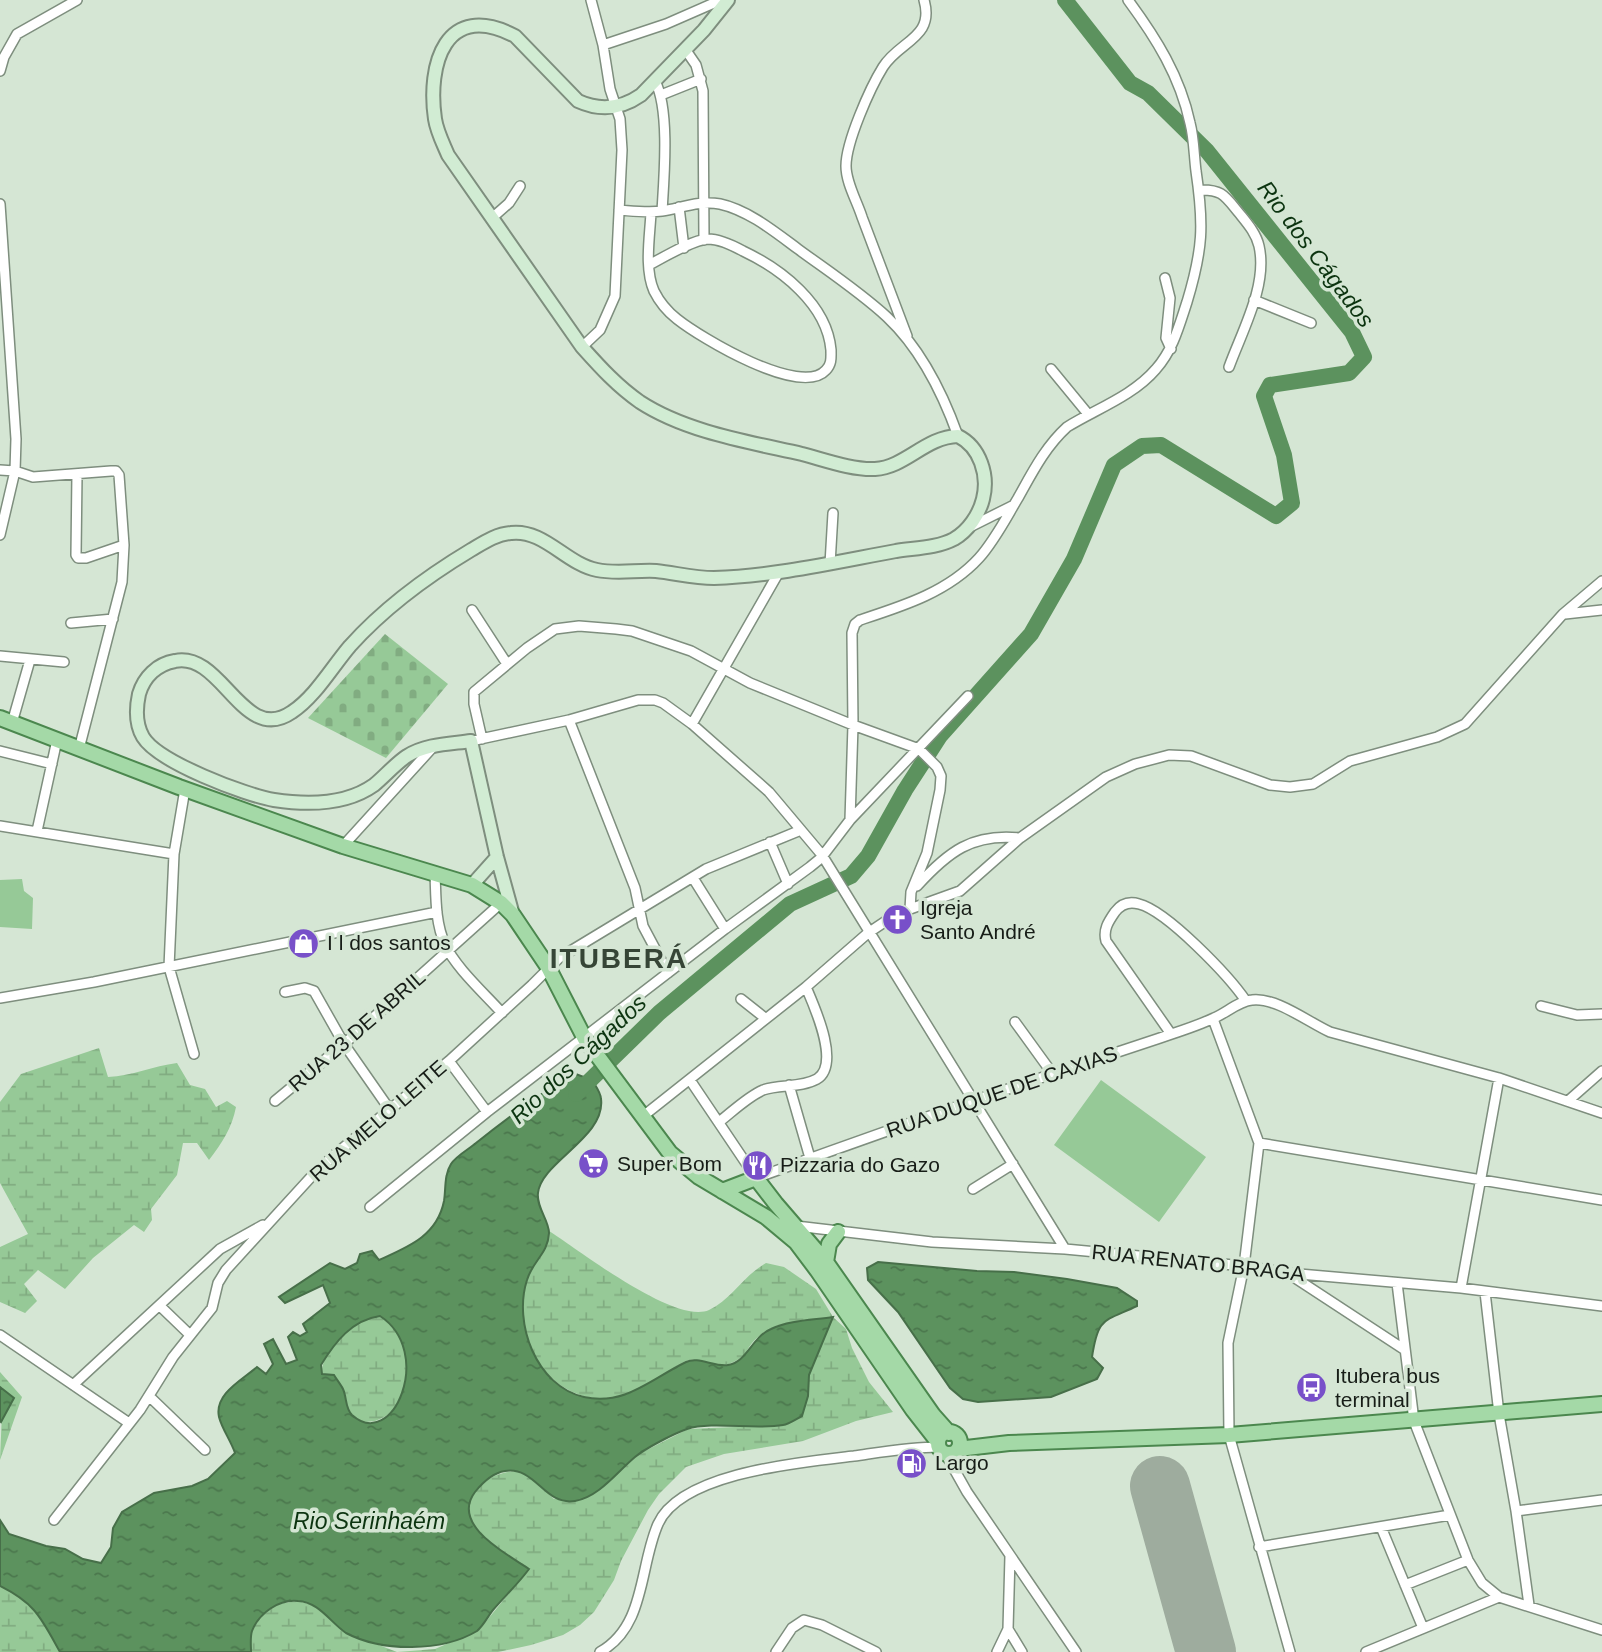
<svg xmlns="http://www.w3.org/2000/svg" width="1602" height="1652" font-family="Arial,sans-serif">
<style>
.green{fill:#96c997}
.wetland{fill:url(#wetland-marsh)}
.cemetery{fill:url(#cemetery-stones)}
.water{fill:url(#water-ripples);stroke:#476f49;stroke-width:2;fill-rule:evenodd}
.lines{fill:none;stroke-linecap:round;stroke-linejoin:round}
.river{stroke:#5c925e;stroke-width:16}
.runway{stroke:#9eac9e;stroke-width:60}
.minor-casing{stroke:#7e8e7e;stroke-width:12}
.secondary-casing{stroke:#7e8e7e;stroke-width:16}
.primary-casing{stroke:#4b874e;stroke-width:18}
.minor{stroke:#fff;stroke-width:9}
.secondary{stroke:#d1ecd3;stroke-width:12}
.primary{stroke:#a4d9a7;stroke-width:14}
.labels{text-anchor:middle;stroke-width:7;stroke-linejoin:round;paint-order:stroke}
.poi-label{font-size:21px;fill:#171d17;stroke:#d5e6d4;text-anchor:start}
.street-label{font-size:21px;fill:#171d17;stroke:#d5e6d4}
.water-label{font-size:23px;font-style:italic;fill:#0c3410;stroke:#d5e6d4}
.district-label{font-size:28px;font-weight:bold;letter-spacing:2px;fill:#364536;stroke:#d5e6d4}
</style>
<defs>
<pattern id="wetland-marsh" width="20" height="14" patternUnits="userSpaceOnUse" patternTransform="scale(1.75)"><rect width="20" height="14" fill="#96c997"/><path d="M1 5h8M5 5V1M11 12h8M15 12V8" fill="none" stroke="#81ac81"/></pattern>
<pattern id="cemetery-stones" width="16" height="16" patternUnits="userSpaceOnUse" patternTransform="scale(1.75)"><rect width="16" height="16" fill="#96c997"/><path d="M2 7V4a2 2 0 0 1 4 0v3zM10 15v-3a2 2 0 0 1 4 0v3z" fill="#81ac81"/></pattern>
<pattern id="water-ripples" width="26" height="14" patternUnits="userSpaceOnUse" patternTransform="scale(1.75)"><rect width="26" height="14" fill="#5c925e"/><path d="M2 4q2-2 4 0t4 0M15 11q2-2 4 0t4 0" fill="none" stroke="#4b774d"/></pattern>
</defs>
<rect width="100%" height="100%" fill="#d5e6d4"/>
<path class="green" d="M22,879L24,891L33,898L32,929L0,927V880Z
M1101,1080L1206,1157L1159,1222L1054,1145Z"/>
<path class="wetland" d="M99,1048L108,1077C132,1076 153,1066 177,1063L190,1085L205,1089L216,1107L227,1101L236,1107C232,1128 222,1143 209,1160L197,1143H183L177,1175L151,1209L152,1220L144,1232L134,1225L93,1258L65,1289L38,1270L24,1284L37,1301L25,1313L0,1302V1247L28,1234L0,1183V1102L21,1074Z
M549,1231C579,1250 675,1325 709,1310C732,1299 743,1276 766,1263L784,1267L816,1289L833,1317L846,1329L852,1348L869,1382L893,1412L856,1421L803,1441L724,1454L686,1467L659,1494L648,1510L621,1561L614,1580L594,1612L580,1625L563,1635L531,1645L498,1652H251V1633L261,1616L277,1604L298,1601L316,1606L345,1632L397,1652L435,1649L479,1630L528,1570C509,1556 483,1543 471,1521C456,1492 497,1467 522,1472C533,1474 546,1491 554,1499L608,1482L637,1455L688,1429L784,1425L808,1396L809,1376L833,1317C808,1321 776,1321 757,1338C745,1348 749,1356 731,1363C719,1369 703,1358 689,1360C677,1363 650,1387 634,1393C572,1416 521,1366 523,1304C524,1291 526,1274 533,1263C545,1246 545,1254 549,1231Z
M380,1316C390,1323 396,1329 402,1340C415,1369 404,1422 366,1422C360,1422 352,1417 349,1411C345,1405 345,1396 343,1389L322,1374C320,1356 347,1326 364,1319C368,1317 375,1317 380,1316Z
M0,1372L22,1397L0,1460L3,1388L0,1387Z
M0,1586C36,1604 42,1618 60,1652H0Z"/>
<path class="cemetery" d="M385,634L448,684L386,758L308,718Z"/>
<path class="water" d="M573,1073L592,1080C595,1085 601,1093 601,1099C606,1137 541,1162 538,1193C536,1207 549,1220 549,1233C548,1254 533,1260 527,1280C513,1323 536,1386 584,1397C625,1406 651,1379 686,1362C698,1356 714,1367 728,1365C747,1362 752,1337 771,1329C789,1320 814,1320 833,1317L809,1375L808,1396L802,1416C796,1419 789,1424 783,1425C756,1430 712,1421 687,1429C673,1434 646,1448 635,1457C617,1472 599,1497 575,1501C544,1506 536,1466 505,1471C492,1473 483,1482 475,1492C450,1525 507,1554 529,1569C518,1584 505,1596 493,1610C488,1616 484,1625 477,1631C442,1652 382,1652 346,1633C330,1622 319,1602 298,1601C279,1599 259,1613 252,1631C250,1637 251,1645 251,1652H60C41,1618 36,1604 0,1586V1520L9,1534L46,1546L65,1549L83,1559L101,1563L111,1547L113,1528L122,1512L154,1493L192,1486L208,1479L235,1453C231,1441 222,1429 219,1417C214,1394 242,1380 257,1367L266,1374L273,1364L264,1344L273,1339L286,1364L297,1360L288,1337L293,1332L300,1336L307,1332L303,1324L330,1303L323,1285L285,1303L279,1297L330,1263L345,1269L357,1263L360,1254L372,1251L379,1260C408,1247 437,1236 444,1201C446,1189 444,1175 451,1164C456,1156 469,1149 476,1143C507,1118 539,1095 573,1073ZM380,1316C435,1352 393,1452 352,1415C345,1408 347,1398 343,1389C341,1385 337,1380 334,1375L322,1374L321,1365C335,1342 352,1320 380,1316Z
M878,1262L977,1271L1014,1272L1067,1279L1117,1288L1137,1301V1306C1103,1322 1098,1317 1092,1357L1103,1368L1097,1379L1051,1397L978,1402L963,1399L950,1388L898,1312L868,1280L867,1268Z
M0,1387L14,1398L1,1422L0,1421Z"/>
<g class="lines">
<path class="river" d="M576,1094L659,1013L790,904L851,876L868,856L905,790L940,736L1031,634L1074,559L1114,465L1142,446L1161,445L1276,516L1292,503L1284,455L1264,396L1270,385L1349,373L1364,357L1352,332L1207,151L1148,93L1130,83L1065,0"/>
<path class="runway" d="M1160,1486L1206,1652"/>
<defs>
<path id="minor" d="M603,45L666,24L721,0
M685,49L696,65L703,91L704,240
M0,71L4,57L17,34L77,0
M655,81C670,109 664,178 662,211
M661,95L701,79
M1199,190C1222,189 1225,196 1239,213C1247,223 1256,233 1259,246C1268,285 1242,331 1229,367
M0,204L16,439L15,471L0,535
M679,207L684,248
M619,210C633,211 648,213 662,211C681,208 700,200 720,204C748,210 775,232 798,249C828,271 860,292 887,317C920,348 943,394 958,436
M492,218L509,203L520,186
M649,265C664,257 692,240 708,239C720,239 732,245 743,251C781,269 827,304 831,350C831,357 832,364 826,370C801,398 701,338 677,319C668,312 659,301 654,291C644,268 650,236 651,212
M1165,278L1170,298L1166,338L1171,349
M1254,300L1311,323
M907,336C892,296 877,256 862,217C857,201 846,183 846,166C846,142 870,88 883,67C899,41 935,38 924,0
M582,347L600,330L615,296L622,150L620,119L610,89L603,45L591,0
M1051,369L1088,414
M0,470L15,471L33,477L111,471H116L119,475L124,545L122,582L79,749
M77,474L76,555L78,558H86L124,545
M970,527L1012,506
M830,564L833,513
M472,610L507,664
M1565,614L1602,610
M71,623L113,619
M0,656L64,662
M569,720L635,888L643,926L668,973
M12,723L30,660
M692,724L779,572
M482,739L474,704V692L527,648L555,629L579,626L616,629L632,631L691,651L750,683L853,725L919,749L937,767L941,776L940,790L927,853L911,892L910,909
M471,741L569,720L638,700H655L663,703L692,724L769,792L822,855L1065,1249
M0,751L52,764
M185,789L174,854L169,967L194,1054
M850,820L853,725L852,633L855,624L860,620C903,606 948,592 979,558C995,540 1006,518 1018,498C1032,473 1045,447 1067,427C1096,409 1133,396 1156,369C1173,350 1179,326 1187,302C1203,249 1204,225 1196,171C1194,155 1194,138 1190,123C1180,76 1156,38 1128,0
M0,826L174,854
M37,831L57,740
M770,842L788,884
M343,846L433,747
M435,873C436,896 435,923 445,944C454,966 486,995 502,1013
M693,878L725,929
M917,886C948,852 972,833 1020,838
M285,992L305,988L314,991L344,1044L390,1110
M0,998L94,982L437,912
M741,999L765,1018
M1541,1006L1577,1015L1602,1014
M1213,1019L1259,1143L1244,1266L1228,1343L1229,1435L1290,1652
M1015,1022L1052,1073
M1171,1034L1106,941C1103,930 1108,922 1115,912C1121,904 1129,901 1139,904C1167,911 1229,976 1246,1001
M449,1061L487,1112
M690,1080L756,1178C888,1130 1020,1084 1154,1040C1174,1033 1195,1027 1214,1018C1226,1013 1239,1001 1252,1000C1276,997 1308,1022 1330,1032L1499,1078L1602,1113
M789,1085L810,1158
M275,1101L344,1044L501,903
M1568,1101L1602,1071
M642,1117L806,987L868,933L886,921L910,909L960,891L1020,838L1106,777L1135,764L1169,755L1191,756L1270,785L1290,787L1313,784L1350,761L1437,737L1465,724L1563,614L1602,581
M719,1122C732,1112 747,1097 763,1090C779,1084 801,1088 817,1079C841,1064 814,1006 806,987
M1259,1143L1602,1200
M973,1189L1013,1164
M370,1207L487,1112L725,929L810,867L821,858L850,820L968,696
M796,1226L932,1242L1065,1249L1244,1266L1288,1273L1461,1288L1602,1306
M1289,1274L1405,1350
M1397,1283L1414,1421L1468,1560L1482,1583L1499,1597L1602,1630
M1461,1288L1499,1078
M1485,1292L1499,1414L1516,1511L1529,1605
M160,1306L189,1334
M0,1335L129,1423
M73,1385L220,1249L263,1225
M150,1397L205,1450
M945,1453L967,1492L1076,1652
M1516,1511L1602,1500
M54,1520L140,1410L173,1357L212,1308L218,1283L226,1270L311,1177L332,1157L449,1061L532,985L559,958L706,869L801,830
M1381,1527L1423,1628
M1259,1547L1450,1515
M1405,1585L1468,1560
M1008,1629L1022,1652
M600,1652C646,1626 639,1567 658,1524C681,1472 804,1462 854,1456C882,1452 910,1447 939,1447
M776,1652L792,1628L804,1620L822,1625L876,1652
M997,1652L1008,1629L1010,1556
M1366,1652L1499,1597"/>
<path id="secondary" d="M472,885L497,857
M513,915L497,857L471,741C450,744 426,744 407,756C395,764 385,776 374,785C346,805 307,805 274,800C245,795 158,762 143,737C136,725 136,708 139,694C144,677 157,664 175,661C222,651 243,746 292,712C315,697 332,667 350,646C385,607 426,577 471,550C483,543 496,534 511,533C544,529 566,564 597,570C616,574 636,570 656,571C675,573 694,578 714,578C776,576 836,562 896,551C915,548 937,548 954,539C968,531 979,515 983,499C989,475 980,447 958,436C925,437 906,467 875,469C852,470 825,460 802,454C749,442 686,432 640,402C617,386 600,367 582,347L448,155C443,143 437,132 435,119C427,65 445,0 515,36L578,101C600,111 621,109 641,95L704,30L728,0"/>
<path id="primary" d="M0,718L179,787L343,846L472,885L501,903L513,915L548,967L585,1039L670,1153L699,1177L766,1217L796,1242L817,1270L913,1410L938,1442
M722,1191L756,1178L776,1204L826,1262L933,1415L949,1433
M826,1262L829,1244L838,1232
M938 1443a11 11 0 1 1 22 0a11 11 0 1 1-22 0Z
M958,1449L1009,1443L1229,1435L1602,1404"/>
</defs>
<use href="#minor" class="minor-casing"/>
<use href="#secondary" class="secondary-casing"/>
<use href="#primary" class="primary-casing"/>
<use href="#minor" class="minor"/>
<use href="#secondary" class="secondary"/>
<use href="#primary" class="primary"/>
</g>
<defs>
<symbol id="church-disc" viewBox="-11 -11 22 22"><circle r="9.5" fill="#7850c9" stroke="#d5e6d4"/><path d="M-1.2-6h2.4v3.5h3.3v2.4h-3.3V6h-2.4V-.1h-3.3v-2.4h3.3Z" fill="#fff"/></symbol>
<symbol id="shop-disc" viewBox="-11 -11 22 22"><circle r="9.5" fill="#7850c9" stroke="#d5e6d4"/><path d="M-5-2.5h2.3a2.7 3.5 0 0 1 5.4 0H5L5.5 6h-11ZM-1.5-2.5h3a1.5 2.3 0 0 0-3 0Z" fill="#fff"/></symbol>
<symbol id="supermarket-disc" viewBox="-11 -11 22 22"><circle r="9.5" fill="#7850c9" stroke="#d5e6d4"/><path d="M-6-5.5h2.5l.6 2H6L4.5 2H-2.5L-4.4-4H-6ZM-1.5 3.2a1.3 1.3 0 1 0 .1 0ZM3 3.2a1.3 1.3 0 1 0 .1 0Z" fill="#fff"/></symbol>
<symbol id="restaurant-disc" viewBox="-11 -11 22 22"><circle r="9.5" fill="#7850c9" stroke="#d5e6d4"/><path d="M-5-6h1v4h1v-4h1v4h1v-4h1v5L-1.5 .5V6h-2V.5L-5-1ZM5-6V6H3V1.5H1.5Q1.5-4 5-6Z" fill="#fff"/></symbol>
<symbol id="bus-disc" viewBox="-11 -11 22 22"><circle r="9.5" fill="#7850c9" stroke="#d5e6d4"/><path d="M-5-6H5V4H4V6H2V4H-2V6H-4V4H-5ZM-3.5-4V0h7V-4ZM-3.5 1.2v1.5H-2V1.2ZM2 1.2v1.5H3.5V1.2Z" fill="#fff"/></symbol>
<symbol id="fuel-disc" viewBox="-11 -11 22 22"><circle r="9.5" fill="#7850c9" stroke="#d5e6d4"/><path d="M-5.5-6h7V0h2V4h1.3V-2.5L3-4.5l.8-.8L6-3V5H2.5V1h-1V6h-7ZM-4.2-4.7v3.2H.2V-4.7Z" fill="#fff"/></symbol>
</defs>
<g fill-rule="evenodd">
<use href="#church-disc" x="880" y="902" width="35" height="35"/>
<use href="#shop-disc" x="286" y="926" width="35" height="35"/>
<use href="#supermarket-disc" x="576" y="1146" width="35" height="35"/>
<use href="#restaurant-disc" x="740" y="1148" width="35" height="35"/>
<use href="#bus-disc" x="1294" y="1370" width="35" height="35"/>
<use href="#fuel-disc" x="894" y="1446" width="35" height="35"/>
</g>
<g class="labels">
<g class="poi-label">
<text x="920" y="915">Igreja<tspan x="920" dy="24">Santo André</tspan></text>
<text x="327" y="950">I l dos santos</text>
<text x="617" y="1171">Super Bom</text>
<text x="780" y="1172">Pizzaria do Gazo</text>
<text x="1335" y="1383">Itubera bus<tspan x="1335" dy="24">terminal</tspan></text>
<text x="935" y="1470">Largo</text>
</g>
<g class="street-label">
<text transform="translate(357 1031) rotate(-41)" y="7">RUA 23 DE ABRIL</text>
<text transform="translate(1002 1092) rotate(-19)" y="7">RUA DUQUE DE CAXIAS</text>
<text transform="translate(378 1121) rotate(-41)" y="7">RUA MELO LEITE</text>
<text transform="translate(1198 1263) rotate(6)" y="7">RUA RENATO BRAGA</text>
</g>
<g class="water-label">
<text transform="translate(1316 254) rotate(53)" y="8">Rio dos Cágados</text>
<text transform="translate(578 1059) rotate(-43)" y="8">Rio dos Cágados</text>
<text x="369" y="1529">Rio Serinhaém</text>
</g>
<g class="district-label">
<text x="619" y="968">ITUBERÁ</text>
</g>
</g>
</svg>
